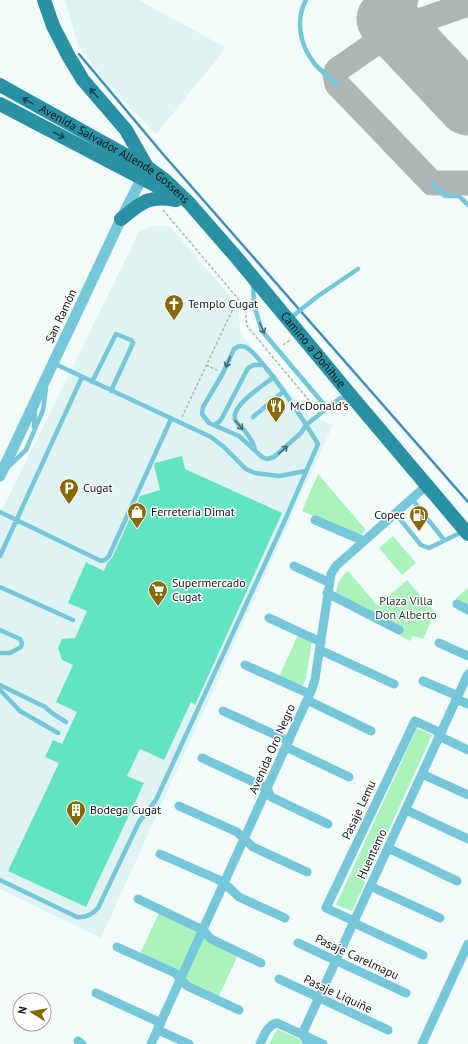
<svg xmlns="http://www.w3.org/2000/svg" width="468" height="1044" font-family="'PT Sans',sans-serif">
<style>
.built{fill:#dff3f2}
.green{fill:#abf2bd}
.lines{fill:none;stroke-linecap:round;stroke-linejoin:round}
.stream{stroke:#438eb6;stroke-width:2.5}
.taxiway{stroke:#aeb6b5;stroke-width:25}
.runway{stroke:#aeb6b5;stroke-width:61}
.building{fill:#62e4c1}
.path{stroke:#aeb6b5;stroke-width:1.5;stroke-dasharray:3 2;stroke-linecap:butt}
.service{stroke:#76c7da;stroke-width:4.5}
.minor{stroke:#76c7da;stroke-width:9}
.tertiary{stroke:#76c7da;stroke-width:11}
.primary{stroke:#2a91a5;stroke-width:14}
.oneway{stroke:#1b474f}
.oneway2{stroke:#446e78}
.labels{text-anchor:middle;stroke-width:3;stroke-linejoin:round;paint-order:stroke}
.street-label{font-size:12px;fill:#111515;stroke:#fff}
.poi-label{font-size:12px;fill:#111515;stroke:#fff;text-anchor:start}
.park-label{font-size:12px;fill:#153b21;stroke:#fff}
</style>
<rect width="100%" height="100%" fill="#f2fcfb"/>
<path class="built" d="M65,0H139L226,48L156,134L104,80L78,45Z
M160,225L170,227L239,306L240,333L309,415L333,425L101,938L0,889V514L139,232L149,227Z"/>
<path class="green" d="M318,474L366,530L360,536L302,511Z
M393,536L416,563L402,575L379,548Z
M348,571L378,606L407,580L434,611V615L423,639L413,636L410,641L400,636L402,628L336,593C337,584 341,576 348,571Z
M468,588V606L455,599Z
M298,635L312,641L306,678L302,688L279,677Z
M417,728L432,735L352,911L336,905Z
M159,913L193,929L238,955L218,998L190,984L140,954Z
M277,1029L299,1039L302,1044H269Z"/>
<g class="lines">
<path class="stream" d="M79,54L162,153L468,502"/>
<path class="taxiway" d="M468,4L396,29L337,70L335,75L337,84L432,183H468
M396,29C392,16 398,9 406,0"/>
<path class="runway" d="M387,19L468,105"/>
</g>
<path class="building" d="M182,456L185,469L282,513L195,705L191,702L164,760L140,749L127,776L144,783L86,907L8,871L59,763L45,757L53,740L62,744L77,712L56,702L73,665L62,660L58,648L62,639L75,638L87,611L68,603L86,562L104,571L107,563L112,558L140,496L160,490L154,465L155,463Z"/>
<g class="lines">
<path class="path" d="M163,210L245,307L247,326L316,409
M283,345L290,340
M206,365L217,370
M182,417L238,298"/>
<path class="service" d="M306,0C295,20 300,45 314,63C320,71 330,77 337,84
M432,183L445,196H459L468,205
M253,283L254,305L262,331L327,408
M289,319L318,296L358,269
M53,363L211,437L224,447L246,469L255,473L279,476L306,471
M92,382L116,334L131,340L133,343L111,391
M253,417L284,391
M214,425L219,422L222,418L248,368L254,365H264
M34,427L35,409
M255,449C253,442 249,436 244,430C241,427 238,425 236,421C227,408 265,384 274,377
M8,467L26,450L43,410L46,388
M412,499L444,540
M0,512L101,561L105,560L109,556L171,419
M395,513L421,545L429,548L464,531
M0,556L82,377
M0,587L73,620
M0,630L20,639L22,643L21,647L10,653H0
M0,685L45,707L52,713L66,722
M0,690L20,711L58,733
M0,880L77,917C86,918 92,915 98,908L139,822L156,800L285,520L318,444C301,416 283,388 262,363C258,358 253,352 247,348C245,346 242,346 239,346L234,349L223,373L203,407L202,414L209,423L239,436L262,457L267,459L274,457L301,433L306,425L340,398H349"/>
<path class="minor" d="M315,520L364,541
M294,566L328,582
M327,593L399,630
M457,604L468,610
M269,618L321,642
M439,643L468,656
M320,650L394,684
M245,665L310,694
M423,681L458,696
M456,699L468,704
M307,700L371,731
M223,711L289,741
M439,736L468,750
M286,747L349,777
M202,758L267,788L271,797L328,824
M422,774L468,795
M179,806L237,832L253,847L307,872
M406,810L468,839
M388,848L457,881
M160,854L217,879L224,883L239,897L285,918
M370,886L440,918
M138,899L203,930L211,939L261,963
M354,921L326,908L415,721L441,733
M354,923L423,955
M298,943L406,993
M117,947L175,973L187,986L239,1010
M279,979L388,1030
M96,993L161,1023
M158,1030L189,1044
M78,1041L82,1044
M151,1044L312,689L315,679L331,574L336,566L426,486
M260,1044C264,1036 267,1025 277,1023L323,1044
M308,1044L304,1037V1030L468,674
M422,1044L468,944"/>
<path class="tertiary" d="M0,476L121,219L145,172"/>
<g class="primary">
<path d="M44,0L53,26L69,57L83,80L126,130L147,167"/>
<path id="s1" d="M0,85L147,167L166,181L189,203L237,258L353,398L468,534"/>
<path d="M0,104L172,194"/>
<path d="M121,219C142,202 148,195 176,200"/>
</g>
</g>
<defs><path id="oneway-shaft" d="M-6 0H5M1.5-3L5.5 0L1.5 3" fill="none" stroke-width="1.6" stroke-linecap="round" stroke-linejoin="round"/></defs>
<g class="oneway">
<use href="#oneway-shaft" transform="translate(94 93) rotate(-132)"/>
<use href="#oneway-shaft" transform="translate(28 101) rotate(-151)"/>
<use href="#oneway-shaft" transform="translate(59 135) rotate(28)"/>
</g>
<g class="oneway2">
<use href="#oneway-shaft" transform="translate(262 328) rotate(66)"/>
<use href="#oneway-shaft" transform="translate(228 362) rotate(113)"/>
<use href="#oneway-shaft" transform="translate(239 425) rotate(49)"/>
<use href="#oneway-shaft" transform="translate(283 450) rotate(-42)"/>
</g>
<defs>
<symbol id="church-pin" viewBox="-11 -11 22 30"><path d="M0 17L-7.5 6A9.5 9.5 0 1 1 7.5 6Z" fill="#876905" stroke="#fff"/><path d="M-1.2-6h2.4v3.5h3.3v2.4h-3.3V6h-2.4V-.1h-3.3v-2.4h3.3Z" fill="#fff"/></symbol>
<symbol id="restaurant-pin" viewBox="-11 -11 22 30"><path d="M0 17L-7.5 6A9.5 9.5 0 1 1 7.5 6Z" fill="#876905" stroke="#fff"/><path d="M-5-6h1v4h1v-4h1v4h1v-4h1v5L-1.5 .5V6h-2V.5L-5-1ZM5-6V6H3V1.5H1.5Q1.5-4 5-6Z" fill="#fff"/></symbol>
<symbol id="parking-pin" viewBox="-11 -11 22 30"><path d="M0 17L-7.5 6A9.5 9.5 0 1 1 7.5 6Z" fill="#876905" stroke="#fff"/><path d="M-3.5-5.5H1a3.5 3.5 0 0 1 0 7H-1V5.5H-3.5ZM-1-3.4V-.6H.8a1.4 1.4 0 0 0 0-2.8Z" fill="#fff"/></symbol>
<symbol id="shop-pin" viewBox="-11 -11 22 30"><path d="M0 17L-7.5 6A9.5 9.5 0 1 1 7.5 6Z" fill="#876905" stroke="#fff"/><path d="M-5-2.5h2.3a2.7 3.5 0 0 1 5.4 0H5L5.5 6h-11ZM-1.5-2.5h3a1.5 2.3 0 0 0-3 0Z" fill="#fff"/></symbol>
<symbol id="fuel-pin" viewBox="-11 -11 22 30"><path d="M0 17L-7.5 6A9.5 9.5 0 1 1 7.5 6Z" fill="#876905" stroke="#fff"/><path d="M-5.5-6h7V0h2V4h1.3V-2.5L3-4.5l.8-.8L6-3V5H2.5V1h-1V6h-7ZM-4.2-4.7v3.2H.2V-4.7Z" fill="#fff"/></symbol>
<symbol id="supermarket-pin" viewBox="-11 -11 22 30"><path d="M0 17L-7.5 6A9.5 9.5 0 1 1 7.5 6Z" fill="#876905" stroke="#fff"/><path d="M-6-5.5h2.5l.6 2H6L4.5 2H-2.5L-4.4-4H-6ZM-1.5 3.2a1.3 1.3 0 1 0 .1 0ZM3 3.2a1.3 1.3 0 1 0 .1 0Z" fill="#fff"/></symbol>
<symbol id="building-pin" viewBox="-11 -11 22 30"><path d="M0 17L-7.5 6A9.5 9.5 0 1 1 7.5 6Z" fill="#876905" stroke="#fff"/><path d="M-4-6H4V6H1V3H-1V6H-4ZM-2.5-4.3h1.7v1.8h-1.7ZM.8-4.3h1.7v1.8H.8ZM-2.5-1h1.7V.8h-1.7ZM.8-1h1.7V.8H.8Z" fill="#fff"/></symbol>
</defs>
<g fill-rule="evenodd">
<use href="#church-pin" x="163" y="293" width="22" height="30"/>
<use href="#restaurant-pin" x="265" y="395" width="22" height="30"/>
<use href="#parking-pin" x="58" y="477" width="22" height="30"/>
<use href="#shop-pin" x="126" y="501" width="22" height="30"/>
<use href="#fuel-pin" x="408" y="504" width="22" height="30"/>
<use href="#supermarket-pin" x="147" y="579" width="22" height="30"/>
<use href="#building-pin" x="65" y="799" width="22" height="30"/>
</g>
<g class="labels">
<g class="street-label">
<text dy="4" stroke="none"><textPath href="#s1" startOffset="134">Avenida Salvador Allende Gossens</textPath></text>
<text transform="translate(61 316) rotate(-65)" y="4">San Ramón</text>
<text dy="4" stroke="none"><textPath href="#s1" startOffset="416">Camino a Doñihue</textPath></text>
<text transform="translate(272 749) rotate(-66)" y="4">Avenida Oro Negro</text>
<text transform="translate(359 810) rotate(-65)" y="4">Pasaje Lemu</text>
<text transform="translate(372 854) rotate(-65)" y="4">Huentemo</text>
<text transform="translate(357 957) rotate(25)" y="4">Pasaje Carelmapu</text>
<text transform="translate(338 994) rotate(25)" y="4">Pasaje Liquiñe</text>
</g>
<g class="poi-label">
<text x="188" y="308">Templo Cugat</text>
<text x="290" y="410">McDonald's</text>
<text x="83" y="492">Cugat</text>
<text x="151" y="516">Ferretería Dimat</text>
<text x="405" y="519" text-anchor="end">Copec</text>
<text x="172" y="587">Supermercado<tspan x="172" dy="14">Cugat</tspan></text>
<text x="90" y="814">Bodega Cugat</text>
</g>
<g class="park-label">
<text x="406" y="605">Plaza Villa<tspan x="406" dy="14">Don Alberto</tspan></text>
</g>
</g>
<g transform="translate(32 1012) rotate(281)"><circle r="19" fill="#ffffff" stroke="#a0a1a1"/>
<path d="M0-3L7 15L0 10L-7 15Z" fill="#876905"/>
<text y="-6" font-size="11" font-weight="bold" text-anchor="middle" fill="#111515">N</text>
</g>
</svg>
